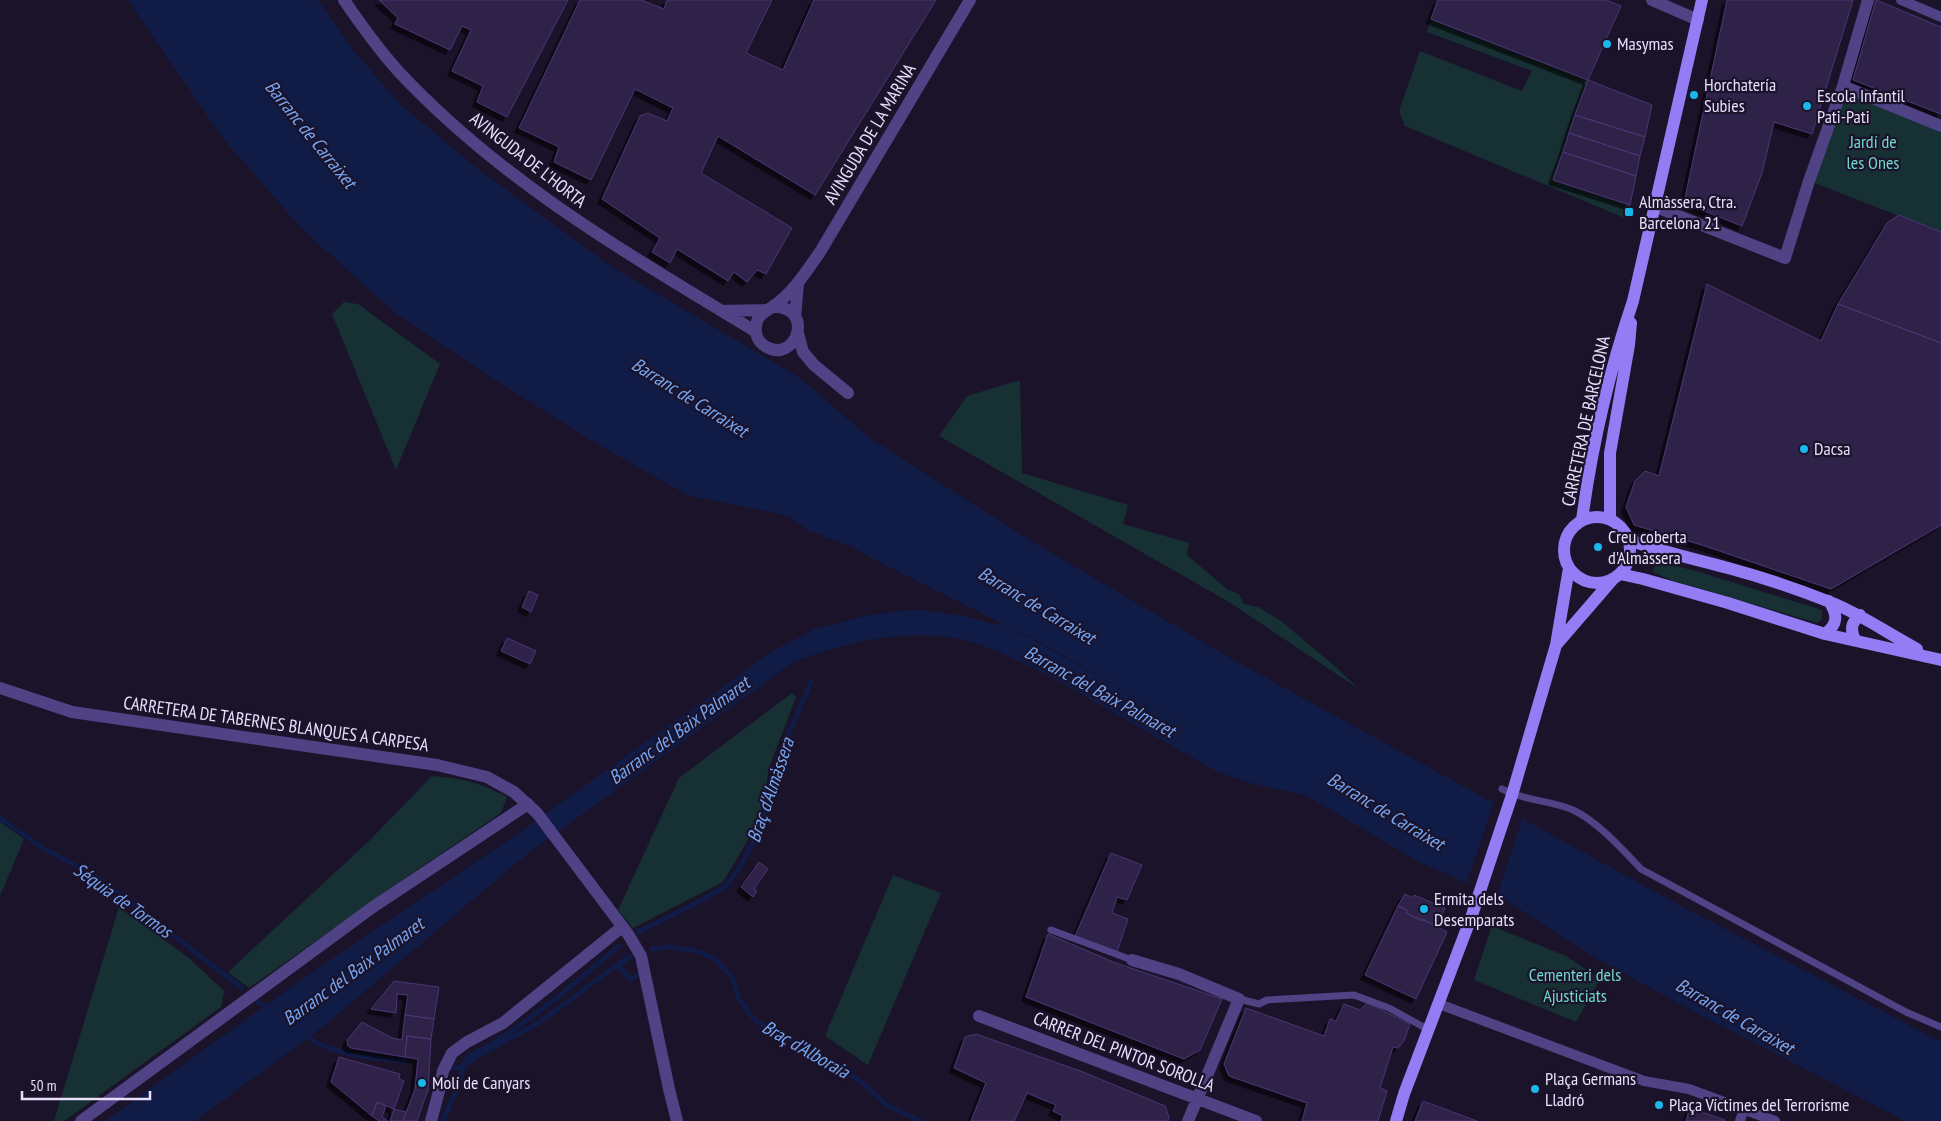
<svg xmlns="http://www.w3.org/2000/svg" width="1941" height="1121" font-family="'PT Sans Narrow',sans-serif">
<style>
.green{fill:#173033}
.water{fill:#101b46}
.pier{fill:#1b132a}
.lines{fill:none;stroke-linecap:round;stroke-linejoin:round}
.stream{stroke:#101b46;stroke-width:5}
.building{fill:#2f2149;stroke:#4b3573;filter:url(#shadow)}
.service{stroke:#4f4285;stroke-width:7}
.pedestrian{stroke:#4f4285;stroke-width:10}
.minor{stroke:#4f4285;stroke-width:12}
.secondary{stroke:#937df5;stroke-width:12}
.poi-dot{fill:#1ab7ed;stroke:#1b132a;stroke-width:2}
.labels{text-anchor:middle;stroke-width:4.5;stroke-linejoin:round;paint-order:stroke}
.poi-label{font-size:18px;fill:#e7dffc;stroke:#1b132a;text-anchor:start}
.street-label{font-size:18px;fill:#e7dffc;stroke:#1b132a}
.park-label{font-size:18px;fill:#6fd8ce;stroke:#1b132a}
.water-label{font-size:19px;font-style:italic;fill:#75a6f4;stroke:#1b132a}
</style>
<defs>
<filter id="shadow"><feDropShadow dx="-4.5" dy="4.5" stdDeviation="0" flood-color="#0009"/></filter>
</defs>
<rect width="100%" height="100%" fill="#1b132a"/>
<path class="green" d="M1431,19L1588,80L1553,180L1630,205L1627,219L1405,126L1400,114V108L1420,51L1522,91L1532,71L1427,32Z
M1843,86L1941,129V232L1809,181Z
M344,302L358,304L440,364L396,470L332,314Z
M1020,380L1022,473L1128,505L1123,524L1189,543L1187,555L1228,590L1239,594L1244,604L1258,607L1281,621L1338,669L1359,689L1229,602L939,436L967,396Z
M1656,561L1696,571L1819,609L1822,611V619L1817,623L1671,580L1653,572Z
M792,693L796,697L770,765L759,821L723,882L633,928L618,910L679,778Z
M432,776C465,779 478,782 507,797L501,813L405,878L249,988L228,972L370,840Z
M0,822L24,839L0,896Z
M893,875L941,893L868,1065L825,1036Z
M119,907L189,958L224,991L221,1007L64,1121H54Z
M1492,926L1566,956L1600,979L1576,1022L1474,980Z"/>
<path class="water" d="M128,0H318L353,50L401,105L474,166L612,267L799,377L871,439L1033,542L1230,658L1672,901L1941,1042V1121H1905L1680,1004L1594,957L1507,901L1415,860L1309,797C1295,791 1281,791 1267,787C1249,783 1231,777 1214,770L1048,675C1024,663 1000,652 975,643C917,625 846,641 792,663L526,855L324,1026L195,1121H105L298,982L513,837L774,650L815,629L864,616L900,611L921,610L964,616L993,624H1003L1040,643L1189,729L1040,642L885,565L848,545L807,530L789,516L687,495L594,442L500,383L395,313L300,227L221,136Z"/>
<path class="pier" d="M1003,624H1004L1040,642L1189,729L1040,643Z
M1495,800L1523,816L1496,899L1466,885Z"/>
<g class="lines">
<path class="stream" d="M0,818L43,848L100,879L242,988
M638,932L697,903L726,886L742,864L761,827L782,750L811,682
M652,949L669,947L697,951L714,958L733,978L738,997L749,1013L757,1022L810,1049L863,1083L886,1105L921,1121
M617,965L631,979L638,975
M257,1001L269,1009
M304,1035C333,1056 369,1057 403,1061
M452,1068L464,1066L474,1058L540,1022L617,965L630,957
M443,1121L460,1081L465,1061L470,1056L499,1040L553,1001L619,946"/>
</g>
<path class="building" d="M379,0H568L507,117L477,102L483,86L452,71L471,30L462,26L450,50L395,24L398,18Z
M580,0H641L664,9L667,0H772L746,53L783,70L814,0H936L815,195L718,136L701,173L792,228L766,274L757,270L747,282L734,272L728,281L677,249L670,263L652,252L660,238L602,199L640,116L648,113L667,121L673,108L635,89L591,180L554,162L559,147L519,128Z
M1438,0H1606L1621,6L1588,80L1431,19Z
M1727,0H1853L1812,134L1774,122L1762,173L1742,226L1684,203Z
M1876,0L1941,27V114L1853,80Z
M1588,80L1652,105L1645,137L1575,115Z
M1575,115L1645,137L1640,156L1569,133Z
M1569,133L1640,156L1636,176L1563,152Z
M1563,152L1636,176L1630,205L1553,180Z
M1899,215L1941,232V343L1838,304L1887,223Z
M1707,284L1821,341L1838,304L1941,343V525L1831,589L1702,545L1634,525L1626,507L1635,481L1645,471L1659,476Z
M529,591L538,595L531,612L522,607Z
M507,638L536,651L530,664L501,651Z
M1111,853L1142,865L1127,900L1117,897L1112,913L1128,919L1117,952L1075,936Z
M759,862L768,869L754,889L757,891L753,897L741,887Z
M1405,894L1413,898L1414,895L1445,908L1437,926L1406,913L1407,910L1398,906Z
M1398,906L1407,910L1406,913L1422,921L1423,919L1447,932L1416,999L1365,975Z
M1048,934L1113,962L1222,999L1200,1050L1184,1059L1026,997Z
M394,981L439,987L434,1019L405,1015L408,995L397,994L396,1013L371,1009Z
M1367,1003L1410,1024L1404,1041L1398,1048L1393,1047L1380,1088L1387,1091L1378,1121H1302L1307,1103L1229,1076L1224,1064L1246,1008L1324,1036L1330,1019L1336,1021L1344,1004L1360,1010Z
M405,1015L434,1019L431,1039L407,1036L405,1057L351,1048L348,1046L347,1040L362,1022L392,1038L402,1040Z
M976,1034L1083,1072L1165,1106L1169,1117L1168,1121H1061L1063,1116L1053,1111L1056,1105L1027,1093L1014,1121H971L986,1083L954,1068L965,1037Z
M407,1036L431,1039L428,1090L417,1121H403L415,1089L418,1059L405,1057Z
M339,1057L400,1074L399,1079L404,1081L394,1109L377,1102L372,1116L331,1082Z
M1423,1101L1477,1121H1415Z
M377,1102L386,1106L382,1117L388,1121H379L372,1116Z
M1690,1108L1725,1120L1724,1121H1686Z
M394,1109L406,1112L403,1121H390Z"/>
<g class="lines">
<path class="service" d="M1502,789C1524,801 1550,800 1573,810C1597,821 1623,850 1641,869L1906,1012L1941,1027
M1051,930L1132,960
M1239,999L1259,1004L1267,1000L1354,995L1389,1008L1429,1030"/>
<path class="pedestrian" d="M1901,0L1941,17
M1439,1004L1644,1081L1689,1089L1775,1121
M1740,1121L1744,1109"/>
<path class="minor" d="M344,0C361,25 379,50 399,72C502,182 628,254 755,331
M1652,0L1698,20
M1843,86L1941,126
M1656,207L1785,258L1809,181L1843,86L1868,0
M772,307C817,305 796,366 765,346C758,342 755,334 756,326C757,315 764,313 772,307C793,293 806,272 820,252L970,0
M722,311L765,310
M795,317L798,284
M798,333L803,352L814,365L848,393
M0,688L72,712L437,765L487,777L514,792L537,813L628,934L641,956L669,1089L677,1121
M1132,960L1179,974L1239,999L1188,1121
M979,1016L1256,1121
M81,1121L373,907L528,804
M431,1121L439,1091L443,1071L452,1053L467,1042L503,1023L622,927"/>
<path class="secondary" d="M1564 550a33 33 0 1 1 66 0a33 33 0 1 1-66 0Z
M1610,519V453L1629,345L1631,323
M1582,520C1592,445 1609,372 1633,301L1702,0
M1629,540C1662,552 1695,559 1728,568C1762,577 1797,589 1830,602C1861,614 1887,633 1917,649
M1620,574L1643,579L1728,603L1825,634L1941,660
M1825,634C1838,624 1838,615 1829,601
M1855,640C1850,629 1851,623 1860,615
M1556,645L1613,579
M1396,1121L1404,1094L1472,915L1512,795L1556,645L1569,568"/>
</g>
<g class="poi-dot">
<circle cx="1607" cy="44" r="5"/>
<circle cx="1694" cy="95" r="5"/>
<circle cx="1807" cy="106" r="5"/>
<rect x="1624" y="207" width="10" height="10" rx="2.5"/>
<circle cx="1804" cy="449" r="5"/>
<circle cx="1598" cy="547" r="5"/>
<circle cx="1424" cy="909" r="5"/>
<circle cx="422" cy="1083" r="5"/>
<circle cx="1535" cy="1089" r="5"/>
<circle cx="1659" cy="1105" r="5"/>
</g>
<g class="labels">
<g class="poi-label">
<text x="1617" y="50">Masymas</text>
<text x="1704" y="91">Horchatería<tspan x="1704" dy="21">Subies</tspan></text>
<text x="1817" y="102">Escola Infantil<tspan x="1817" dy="21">Pati-Pati</tspan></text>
<text x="1639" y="208">Almàssera, Ctra.<tspan x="1639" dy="21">Barcelona 21</tspan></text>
<text x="1814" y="455">Dacsa</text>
<text x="1608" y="543">Creu coberta<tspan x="1608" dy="21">d'Almàssera</tspan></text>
<text x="1434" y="905">Ermita dels<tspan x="1434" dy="21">Desemparats</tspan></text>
<text x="1545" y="1085">Plaça Germans<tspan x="1545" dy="21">Lladró</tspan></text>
<text x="432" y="1089">Molí de Canyars</text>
<text x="1669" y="1111">Plaça Víctimes del Terrorisme</text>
</g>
<g class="street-label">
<text transform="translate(870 134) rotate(-59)" y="6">AVINGUDA DE LA MARINA</text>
<text transform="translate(528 160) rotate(38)" y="6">AVINGUDA DE L'HORTA</text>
<text transform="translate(1586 421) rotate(-78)" y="6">CARRETERA DE BARCELONA</text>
<text transform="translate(276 724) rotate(8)" y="6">CARRETERA DE TABERNES BLANQUES A CARPESA</text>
<text transform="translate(1124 1052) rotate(21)" y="6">CARRER DEL PINTOR SOROLLA</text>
</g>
<g class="park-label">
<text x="1873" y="148">Jardí de<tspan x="1873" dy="21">les Ones</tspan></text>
<text x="1575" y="981">Cementeri dels<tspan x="1575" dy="21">Ajusticiats</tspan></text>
</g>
<g class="water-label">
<text transform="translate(311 134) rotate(51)" y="7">Barranc de Carraixet</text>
<text transform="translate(690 397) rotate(32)" y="7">Barranc de Carraixet</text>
<text transform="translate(1037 605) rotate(31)" y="7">Barranc de Carraixet</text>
<text transform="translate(1100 691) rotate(29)" y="7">Barranc del Baix Palmaret</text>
<text transform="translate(679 730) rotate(-36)" y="7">Barranc del Baix Palmaret</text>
<text transform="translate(770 790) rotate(-71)" y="7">Braç d'Almàssera</text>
<text transform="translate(1386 811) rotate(31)" y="7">Barranc de Carraixet</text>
<text transform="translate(123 900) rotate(35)" y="7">Séquia de Tormos</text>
<text transform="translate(353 971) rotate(-36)" y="7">Barranc del Baix Palmaret</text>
<text transform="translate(1735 1016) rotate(30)" y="7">Barranc de Carraixet</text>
<text transform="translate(806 1049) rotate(30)" y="7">Braç d'Alboraia</text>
</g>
</g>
<path d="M22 1091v8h128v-8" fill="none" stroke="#e7dffc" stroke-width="2.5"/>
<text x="30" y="1091" font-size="15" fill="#e7dffc" stroke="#1b132a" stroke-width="4" paint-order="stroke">50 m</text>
</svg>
